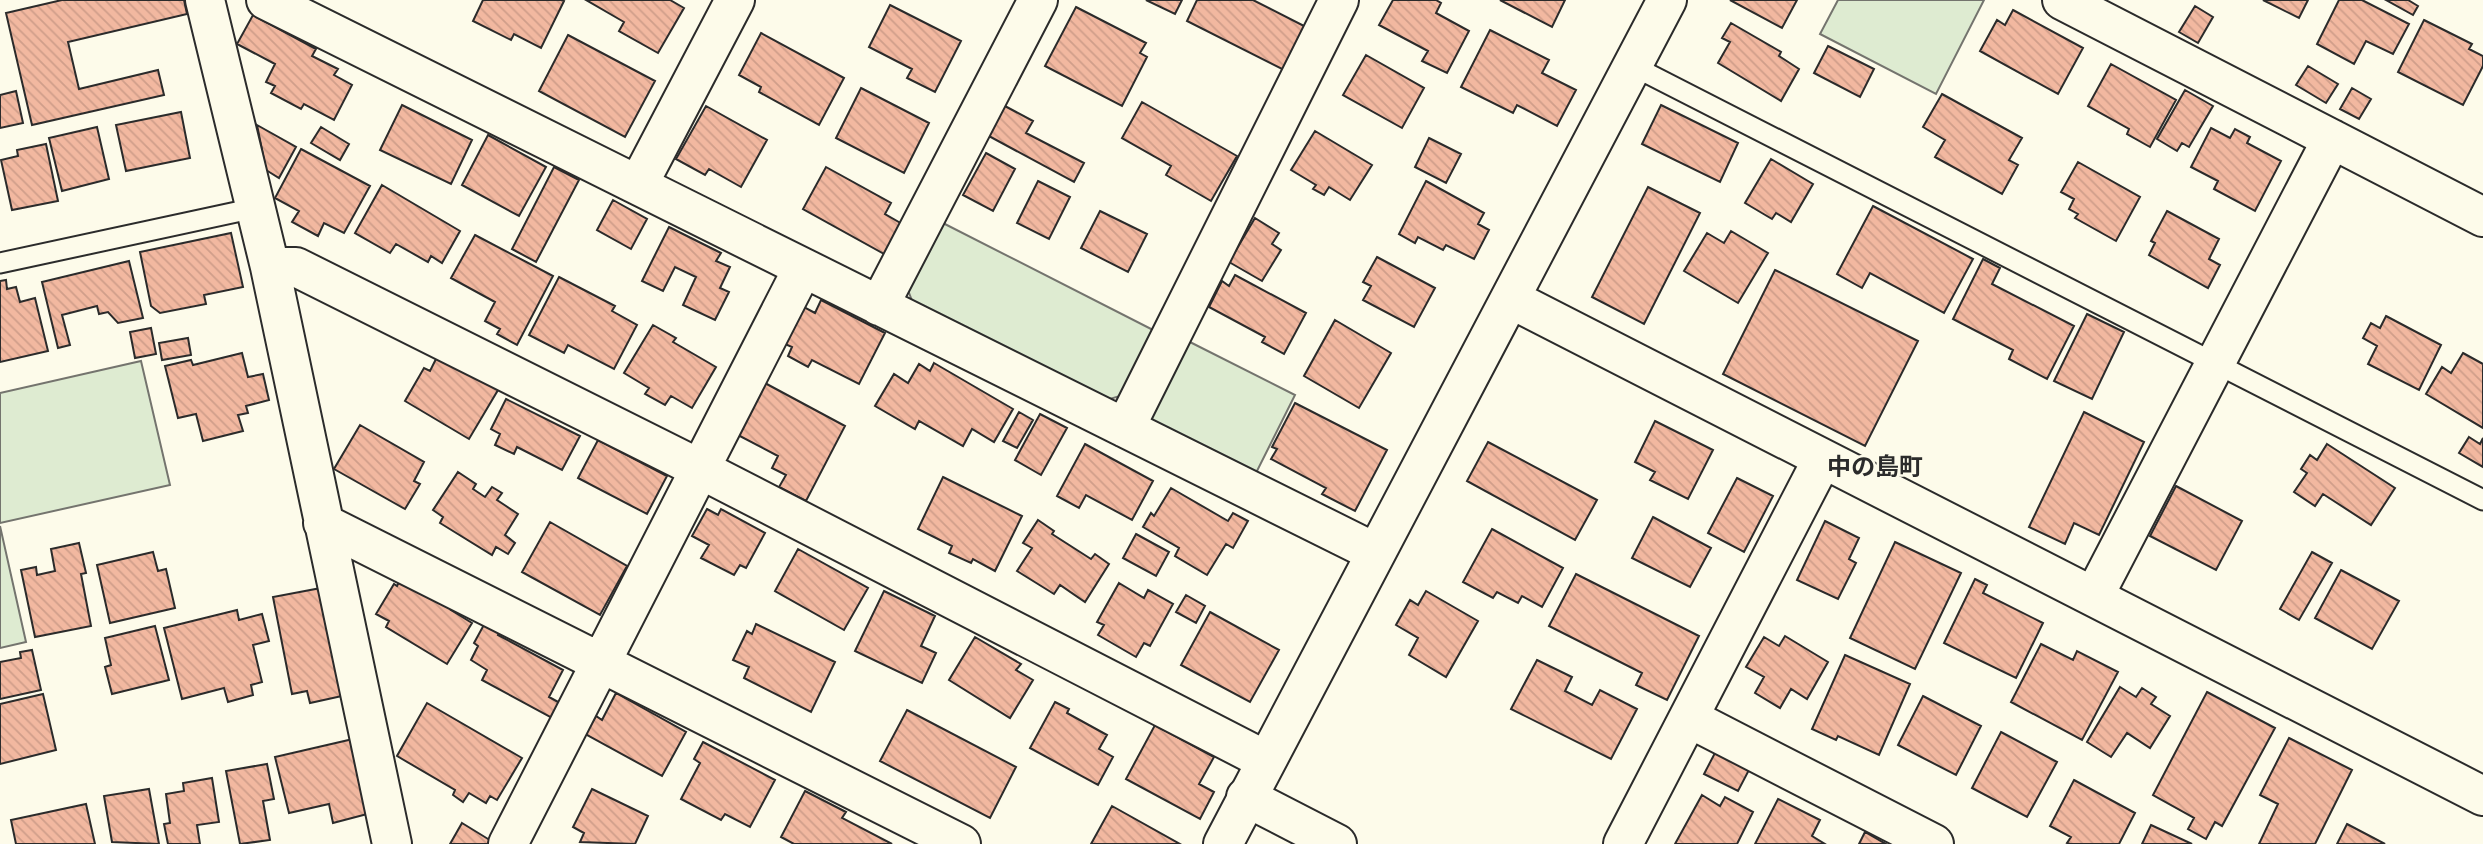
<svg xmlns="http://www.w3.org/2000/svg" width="2483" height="844" font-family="Signika,'Noto Sans JP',sans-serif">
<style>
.green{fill:#deebd1;stroke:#74746e;stroke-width:2}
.building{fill:url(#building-back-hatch);stroke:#2b2b2b;stroke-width:2}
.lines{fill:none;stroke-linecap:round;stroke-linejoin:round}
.lane-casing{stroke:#2b2b2b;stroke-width:23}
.street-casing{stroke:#2b2b2b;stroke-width:42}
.secondary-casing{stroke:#2b2b2b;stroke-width:42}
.lane{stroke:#fdfbea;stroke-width:19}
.street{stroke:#fdfbea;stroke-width:38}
.secondary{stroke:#fdfbea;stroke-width:38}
.labels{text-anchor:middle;stroke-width:5;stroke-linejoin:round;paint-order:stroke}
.quarter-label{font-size:24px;font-weight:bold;fill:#2b2b2b;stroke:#fdfbea}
</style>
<defs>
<pattern id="building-back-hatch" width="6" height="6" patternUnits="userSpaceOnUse" patternTransform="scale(1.75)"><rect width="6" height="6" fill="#f2b8a0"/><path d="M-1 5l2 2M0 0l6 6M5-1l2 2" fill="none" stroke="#d09e8a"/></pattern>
</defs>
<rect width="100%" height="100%" fill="#fdfbea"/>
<path class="green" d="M1838,0H1984L1936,94L1820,34Z
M937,220L1159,333L1127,394L1103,401L916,311L906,285Z
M1180,337L1295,395L1253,479L1153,429L1146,405Z
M141,361L170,485L0,523V393Z
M0,526L26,642L0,648Z"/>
<path class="building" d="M62,0H184L187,14L68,42L79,89L158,70L164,95L32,125L6,13Z
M483,0H561L564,1L541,48L514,34L511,40L473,21Z
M586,0H670L684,8L658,53L619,31L624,22Z
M1146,0H1182L1175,14Z
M1197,0H1253L1308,28L1286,71L1187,21Z
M1393,0H1436L1441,3L1436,13L1469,31L1447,73L1422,61L1428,51L1379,25Z
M1500,0H1565L1552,27Z
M1730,0H1797L1782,28Z
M2263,0H2308L2299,18Z
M2339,0H2362L2409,24L2393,54L2366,41L2354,64L2317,44Z
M2386,0H2408L2418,6L2413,15Z
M890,5L961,41L935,92L907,78L912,69L869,47Z
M2195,6L2213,17L2198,43L2179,32Z
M1076,7L1146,43L1140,53L1147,57L1122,106L1045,66Z
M2013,10L2083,48L2058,94L1980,51L1997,20L2005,25Z
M253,15L316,49L312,56L338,69L334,75L352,85L334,120L304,104L301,109L271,93L275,86L266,82L275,64L237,44Z
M2424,20L2472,44L2469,49L2483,56V66L2463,105L2398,72Z
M1731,23L1781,52L1779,56L1799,69L1781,101L1718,63L1730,42L1722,38Z
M1490,30L1549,60L1542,73L1576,90L1557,126L1517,105L1513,113L1461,87Z
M761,33L844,78L819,125L759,92L761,87L739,75Z
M568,35L655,81L625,137L539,91Z
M1828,46L1874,69L1860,97L1814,73Z
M1366,55L1424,88L1402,128L1343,95Z
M2111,64L2176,100L2150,147L2127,134L2129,129L2088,106Z
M2308,66L2338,84L2326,103L2296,85Z
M861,88L929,123L904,173L836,138Z
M2352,88L2371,99L2359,119L2340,109Z
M2185,90L2213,106L2189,147L2182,143L2177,151L2157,139Z
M16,91L23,123L0,128V95Z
M1942,94L2022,138L2009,160L2018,165L2002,194L1935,157L1945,140L1923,127Z
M1142,102L1237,156L1211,201L1166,175L1171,166L1122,138Z
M402,105L472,140L451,184L380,150Z
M1003,105L1033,121L1026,133L1084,163L1074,182L987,135Z
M1661,105L1738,143L1720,182L1642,144Z
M706,106L767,140L741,187L709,169L705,175L676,159Z
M181,112L190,158L126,171L116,125Z
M257,125L296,147L279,178L266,170Z
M97,127L109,179L62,191L49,138Z
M321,127L349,144L340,160L311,143Z
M2211,128L2230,138L2235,129L2250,137L2247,143L2281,161L2255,211L2214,189L2218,181L2191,167Z
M1315,131L1372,165L1350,200L1329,187L1324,195L1313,189L1316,185L1291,170Z
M488,135L546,167L519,216L462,185Z
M1429,138L1461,154L1446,183L1415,167Z
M46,144L58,201L12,210L1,160L18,156L17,150Z
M301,149L370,186L344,233L324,223L318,236L292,222L299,211L275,198Z
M986,153L1015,169L993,211L963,195Z
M1771,159L1813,184L1791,222L1776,213L1772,219L1745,203Z
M2078,162L2140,197L2116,241L2075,218L2078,214L2069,209L2074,199L2061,192Z
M554,167L579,180L536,262L512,249Z
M826,167L891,203L885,214L904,225L886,255L803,209Z
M1038,181L1070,197L1049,239L1017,223Z
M1426,181L1484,213L1478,224L1489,230L1474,259L1446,245L1443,250L1418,237L1415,243L1399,234Z
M382,185L460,231L442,263L431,256L428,262L396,244L390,253L355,233Z
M1648,187L1700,213L1644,324L1592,297Z
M613,200L647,219L631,249L597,230Z
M1873,206L1973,259L1944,313L1870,273L1862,288L1837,274Z
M1100,211L1147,234L1128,272L1081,248Z
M2167,211L2219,239L2209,259L2220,265L2208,288L2149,255L2155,243L2151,241Z
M1255,218L1279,233L1272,244L1281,250L1262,281L1229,262Z
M669,227L721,253L716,261L730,267L720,288L729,292L715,320L683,305L696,277L675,267L663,291L642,281Z
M1731,231L1768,253L1738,303L1684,271L1707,233L1724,243Z
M231,233L243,287L204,295L206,304L160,313L151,306L140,252Z
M475,235L553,276L517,345L497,334L500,329L485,321L495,302L451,278Z
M1377,257L1435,288L1414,327L1363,300L1371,286L1363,282Z
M1983,259L2000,268L1992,284L2074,326L2047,379L2009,359L2013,350L1953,319Z
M129,261L143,318L118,323L108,312L99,314L97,306L62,315L70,345L58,348L42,282Z
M1775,270L1918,341L1865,446L1723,374Z
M1235,275L1306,313L1284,354L1262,342L1265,337L1209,307L1222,281L1229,286Z
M559,277L615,306L612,311L637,325L614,369L568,345L564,353L529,335Z
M6,280L7,289L16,287L20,302L35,298L48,351L0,362V281Z
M821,300L885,333L859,384L812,360L808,367L788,356L792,347L785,344L804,307L815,313Z
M2087,314L2124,332L2092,399L2054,381Z
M2386,316L2441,345L2419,390L2368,364L2377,346L2363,338L2371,323L2380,328Z
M1335,320L1391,353L1359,408L1304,376Z
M653,325L676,338L673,342L716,367L692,408L671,396L665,405L645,394L649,388L624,373Z
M151,328L156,354L135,358L130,332Z
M188,338L191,355L162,360L159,343Z
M242,353L248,377L263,374L269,400L246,406L248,413L238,415L243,431L203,441L196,414L178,418L165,366L191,360L193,365Z
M2463,353L2483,364V428L2426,394L2442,367L2451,373Z
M438,355L498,390L469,439L405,401L424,368L430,371Z
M934,363L1013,409L994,442L972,429L963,446L919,421L915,429L875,406L894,374L908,383L919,364L930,371Z
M763,382L845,426L806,501L779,487L786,475L772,468L778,456L736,434Z
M506,399L580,436L562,470L517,447L514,454L495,445L500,434L491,429Z
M1295,403L1387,450L1355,511L1322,494L1326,488L1271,459L1277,449L1272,447Z
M1019,412L1033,420L1017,448L1003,441Z
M2084,412L2144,442L2099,535L2074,523L2065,544L2029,527Z
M1040,414L1067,428L1041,475L1015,460Z
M1655,421L1713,450L1688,499L1650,480L1655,472L1635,462Z
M360,425L424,462L414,481L420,484L405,509L334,469Z
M2469,437L2480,444L2483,438V467L2459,453Z
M598,440L667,476L647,514L578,478Z
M1488,442L1597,500L1575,540L1467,481Z
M1085,444L1153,481L1132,520L1086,495L1079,508L1057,496Z
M2327,444L2395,488L2371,525L2323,494L2315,506L2294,492L2307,473L2301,469L2310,455L2317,460Z
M458,472L476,484L473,489L485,497L492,487L502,493L497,500L518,514L505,535L515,543L508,554L496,547L492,555L440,523L443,517L433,510Z
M943,477L1022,516L995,571L973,559L971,563L949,553L952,546L918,529Z
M1737,478L1773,496L1744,552L1708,533Z
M2176,486L2242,521L2216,570L2150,536Z
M1171,488L1228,521L1233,513L1248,521L1233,548L1226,544L1207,575L1175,556L1179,548L1143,527L1151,513L1154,516Z
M707,509L718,515L721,509L765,533L746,568L740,565L734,575L701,558L709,545L692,536Z
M1653,517L1711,548L1690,587L1632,558Z
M1038,520L1054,531L1052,534L1091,559L1095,554L1109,564L1085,602L1060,585L1054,594L1017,571L1032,548L1023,543Z
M1825,521L1859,538L1849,559L1856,563L1838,599L1797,580Z
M550,522L627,566L600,615L522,572Z
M1492,529L1563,568L1542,607L1522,596L1518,603L1497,592L1493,598L1463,582Z
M1136,534L1169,552L1156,576L1123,558Z
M1895,542L1961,573L1915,669L1850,638Z
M79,543L86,573L81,574L91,626L35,637L21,570L36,567L37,575L55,571L51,549Z
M798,549L868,588L844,630L775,591Z
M153,552L158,571L166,569L175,608L110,623L97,565Z
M2312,552L2332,563L2299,620L2280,609Z
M2341,570L2399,601L2372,649L2315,618Z
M1576,574L1699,636L1667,700L1636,685L1642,673L1549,626Z
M1975,579L1987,585L1983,593L2043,623L2016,678L1944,643Z
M400,580L454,606L451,610L472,623L447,664L386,627L389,621L376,614L394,584L397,586Z
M1119,583L1144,598L1148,590L1173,604L1150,646L1144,643L1136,657L1098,635L1104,625L1097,622Z
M321,588L342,696L310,703L307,691L292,694L273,597Z
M884,591L935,616L921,646L936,653L922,683L855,651Z
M1426,591L1478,621L1446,677L1409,655L1418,638L1396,625L1410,600L1418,605Z
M1186,595L1205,606L1196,623L1176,612Z
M237,610L239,620L262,614L269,641L253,645L262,682L251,685L253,695L228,702L224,688L182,699L164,628Z
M1210,612L1279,650L1250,702L1181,665Z
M486,621L501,629L498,635L563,670L549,697L560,703L552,718L482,680L487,670L471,660L478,646L474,643Z
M756,624L835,662L811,712L744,678L749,667L733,660L747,631L752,634Z
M155,626L169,680L112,694L105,667L111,665L105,638Z
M1785,636L1828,662L1807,699L1791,689L1780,708L1755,693L1764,677L1746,667L1764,637L1779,646Z
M975,637L1021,664L1016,670L1033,680L1010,718L949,680Z
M2041,644L2073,660L2077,651L2118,672L2082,740L2011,702Z
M32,650L41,690L0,699V662L21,658L20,652Z
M1845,655L1910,684L1879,755L1838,736L1836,740L1812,729Z
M1537,660L1572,677L1565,691L1592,705L1600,690L1637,709L1611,759L1511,709Z
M2120,687L2136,697L2142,688L2156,697L2151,704L2170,716L2150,748L2127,733L2111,757L2087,742Z
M2207,692L2275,728L2222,826L2215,822L2206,839L2188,829L2194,818L2153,795Z
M616,693L686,732L662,776L585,734L596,716L602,720Z
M43,694L56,750L0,764V704Z
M1923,696L1981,726L1956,775L1898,745Z
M1055,702L1069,709L1067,713L1107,735L1099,749L1113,757L1098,785L1030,748Z
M427,703L522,758L497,800L490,796L486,803L469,793L463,802L453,795L455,790L397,756Z
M907,710L1016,767L990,818L880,761Z
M1155,725L1214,757L1199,784L1214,792L1200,819L1126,779Z
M2001,732L2057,762L2027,817L1972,788Z
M2289,738L2352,770L2315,844H2259L2278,804L2260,795Z
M353,739L371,813L333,823L329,804L289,813L275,757Z
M703,742L775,780L750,827L725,814L721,820L681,799L700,763L694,759Z
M1716,751L1750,768L1738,791L1704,774Z
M267,764L274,799L263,801L270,840L240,844L226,771Z
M212,778L219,822L197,825L200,844H168L164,824L170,823L166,794L184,791L183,783Z
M2074,780L2135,813L2119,844H2070L2067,843L2071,837L2050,826Z
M149,789L159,844L112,842L104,796Z
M592,789L648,816L635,844L580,842L584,833L573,827Z
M805,791L846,812L842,818L892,844H794L781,837Z
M1702,795L1720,806L1725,797L1753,812L1737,844H1675Z
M1778,799L1820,820L1812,836L1825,844H1755Z
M86,804L95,844H16L11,820Z
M1112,806L1180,844H1091Z
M462,823L493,842L492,844H450Z
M2347,824L2385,844H2337Z
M2151,825L2192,844H2142Z
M1865,832L1886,844H1859Z"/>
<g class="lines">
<defs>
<path id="lane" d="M1633,66L2483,500
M0,263L255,208"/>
<path id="street" d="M205,0L270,267L392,844
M266,0L1374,552
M2062,0L2483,217
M638,185L735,0
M270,267H296L700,469L1265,760
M879,306L1038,0
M1125,428L1339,0
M323,523L961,844
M2094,596L2332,139
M1689,718L1934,844
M1246,797L1337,844
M508,844L803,268
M1623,844L1822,460"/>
<path id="secondary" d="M1511,299L2483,796
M1223,844L1667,0"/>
</defs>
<use href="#lane" class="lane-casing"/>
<use href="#street" class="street-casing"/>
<use href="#secondary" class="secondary-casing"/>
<use href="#lane" class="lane"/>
<use href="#street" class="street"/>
<use href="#secondary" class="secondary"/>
</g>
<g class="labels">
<g class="quarter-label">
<text x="1875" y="475">中の島町</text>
</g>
</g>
</svg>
